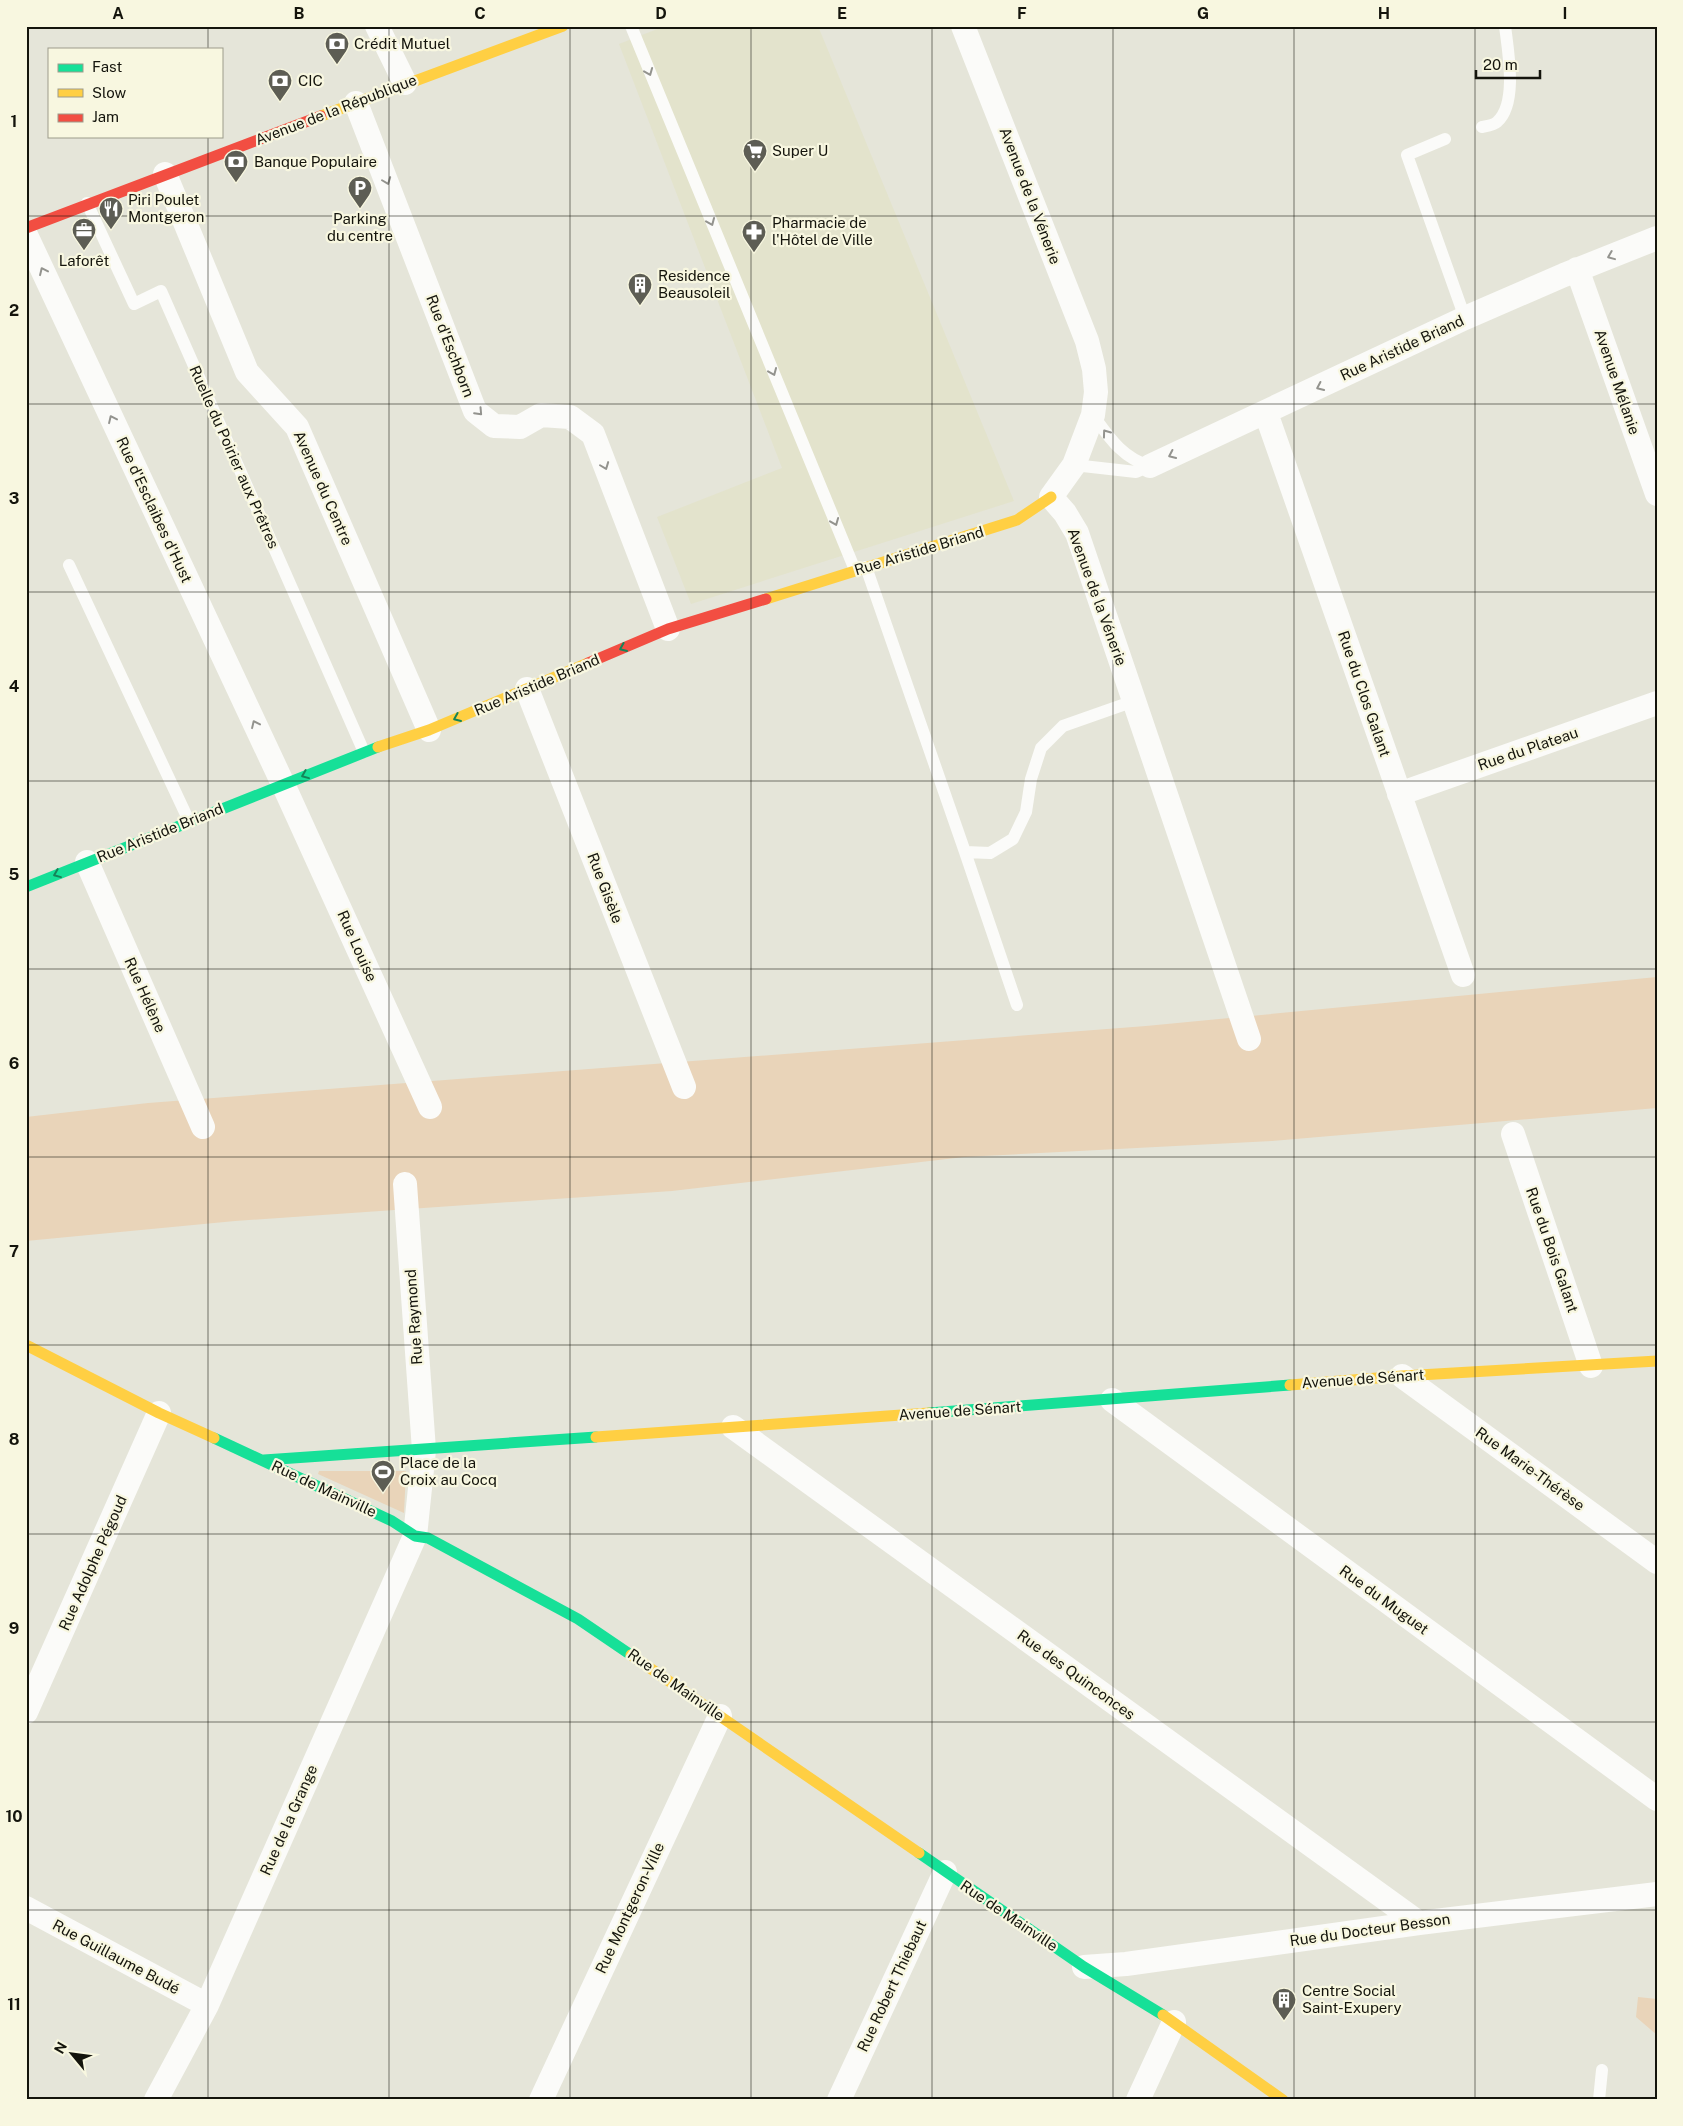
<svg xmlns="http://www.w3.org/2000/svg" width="1683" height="2126" font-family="'Public Sans',sans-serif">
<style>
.built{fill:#e3e3cc}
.green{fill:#e9d4b9}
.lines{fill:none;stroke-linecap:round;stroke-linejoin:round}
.lane{stroke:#fbfbf9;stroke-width:12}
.street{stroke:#fbfbf9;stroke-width:24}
.fast{stroke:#16e098;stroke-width:11}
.slow{stroke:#ffcf43;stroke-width:11}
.jam{stroke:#f24e42;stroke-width:11}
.oneway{stroke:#93938e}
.oneway2{stroke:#158459}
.grid{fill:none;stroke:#14140c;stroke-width:1;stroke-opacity:0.55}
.labels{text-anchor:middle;stroke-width:4.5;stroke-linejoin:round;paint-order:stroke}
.poi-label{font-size:15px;fill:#14140c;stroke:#f8f7e0;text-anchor:start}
.street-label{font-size:15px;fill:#14140c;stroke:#f8f7e0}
.neatline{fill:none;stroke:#14140c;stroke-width:2}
.grid-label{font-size:16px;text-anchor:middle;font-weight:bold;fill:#14140c}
</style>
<rect width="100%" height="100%" fill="#e5e5d9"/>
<path class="built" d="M665,26H818L1014,501L691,604L657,517L782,468L619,44Z"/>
<path class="green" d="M1657,977V1108L1272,1141L964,1157L672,1191L235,1221L26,1241V1117L148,1103L1146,1026Z
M319,1471H406L404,1513L318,1474Z
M1638,1997L1657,1999V2035L1636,2017Z"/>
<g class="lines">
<path class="lane" d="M631,26L855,570
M1482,127C1487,126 1494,125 1497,122C1518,104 1508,51 1505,26
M1445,139L1407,155L1465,318
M87,203L134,304L161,291L364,752
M1093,415C1109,437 1122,458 1150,466
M1074,465L1136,472L1150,466
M69,565L189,821
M866,567L965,852L990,853L1013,839L1026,812L1031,779L1041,748L1063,726L1134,701
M965,852L1017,1005
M1599,2100L1602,2070"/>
<path class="street" d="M377,26L405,83
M963,26L1087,341L1094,369L1096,392L1093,415L1074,465L1051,497L1065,513L1077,533L1249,1039
M356,103L475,411L494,426L520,427L541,415L570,417L593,434L668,629
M165,174L247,372L297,427L429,730
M26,235L283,784L430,1107
M1577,269L1657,494
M1266,413L1463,975
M1150,466L1465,318L1564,275L1657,238
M527,689L684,1087
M1399,794L1657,703
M87,862L203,1127
M1513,1134L1591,1366
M1402,1376L1657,1562
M1112,1400L1657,1799
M733,1427L1419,1923
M26,1712L159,1413
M26,1908L207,2005
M1084,1967L1126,1964L1419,1923L1657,1894
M156,2100L207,2005L415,1536L424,1450L405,1184
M541,2100L720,1716
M839,2100L945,1872
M1138,2100L1174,2022"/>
<path class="fast" d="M26,887L378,747
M929,1413L1290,1385
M214,1438L392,1521L415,1536L428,1538L578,1619L631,1655
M264,1460L596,1437
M919,1853L1084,1967L1163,2015"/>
<path class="slow" d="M321,116L563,26
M766,599L1017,520L1051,497
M378,747L429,730L588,663
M26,1345L159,1413L214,1438
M1290,1385L1402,1376L1657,1361
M596,1437L929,1413
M631,1655L919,1853
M1163,2015L1283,2100"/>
<path class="jam" d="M26,228L321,116
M588,663L668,629L766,599"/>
</g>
<defs><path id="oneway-chevron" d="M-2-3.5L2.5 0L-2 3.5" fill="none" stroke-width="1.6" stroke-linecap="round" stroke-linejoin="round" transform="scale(1.25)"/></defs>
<g class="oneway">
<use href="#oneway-chevron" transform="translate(649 72) rotate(68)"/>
<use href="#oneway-chevron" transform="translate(387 181) rotate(69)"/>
<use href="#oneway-chevron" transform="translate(711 222) rotate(67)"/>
<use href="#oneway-chevron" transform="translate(1611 256) rotate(158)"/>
<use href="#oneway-chevron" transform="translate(43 271) rotate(-115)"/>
<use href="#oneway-chevron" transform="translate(773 372) rotate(67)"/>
<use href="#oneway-chevron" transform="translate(1320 387) rotate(155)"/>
<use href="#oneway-chevron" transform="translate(479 412) rotate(47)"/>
<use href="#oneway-chevron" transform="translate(112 419) rotate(-115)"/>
<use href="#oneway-chevron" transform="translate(1106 433) rotate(-126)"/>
<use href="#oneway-chevron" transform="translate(1172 455) rotate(155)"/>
<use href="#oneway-chevron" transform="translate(605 466) rotate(69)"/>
<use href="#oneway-chevron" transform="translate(835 522) rotate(68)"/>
<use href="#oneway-chevron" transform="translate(255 724) rotate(-115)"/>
</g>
<g class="oneway2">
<use href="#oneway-chevron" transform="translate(623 648) rotate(157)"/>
<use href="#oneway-chevron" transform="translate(457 718) rotate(157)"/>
<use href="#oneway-chevron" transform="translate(305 775) rotate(158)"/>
<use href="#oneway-chevron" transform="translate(57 874) rotate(158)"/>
</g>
<path class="grid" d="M208,26V49M389,26V2100M570,26V2100M751,26V2100M932,26V2100M1113,26V2100M1294,26V2100M1475,26V2100M208,136V2100M26,216H1657M26,404H1657M26,592H1657M26,781H1657M26,969H1657M26,1157H1657M26,1345H1657M26,1534H1657M26,1722H1657M26,1910H1657"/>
<defs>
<symbol id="bank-pin" viewBox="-11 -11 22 30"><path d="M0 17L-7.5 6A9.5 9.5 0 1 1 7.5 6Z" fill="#5d5d54" stroke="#f8f7e0"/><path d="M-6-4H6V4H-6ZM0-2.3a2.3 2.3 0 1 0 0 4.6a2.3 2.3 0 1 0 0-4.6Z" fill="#fff"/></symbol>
<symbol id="supermarket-pin" viewBox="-11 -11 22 30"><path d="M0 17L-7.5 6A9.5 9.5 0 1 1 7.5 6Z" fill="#5d5d54" stroke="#f8f7e0"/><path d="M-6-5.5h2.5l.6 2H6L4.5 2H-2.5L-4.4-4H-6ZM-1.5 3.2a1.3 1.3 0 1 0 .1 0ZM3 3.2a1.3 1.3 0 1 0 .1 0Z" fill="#fff"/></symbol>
<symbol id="parking-pin" viewBox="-11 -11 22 30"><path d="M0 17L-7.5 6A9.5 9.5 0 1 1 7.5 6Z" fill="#5d5d54" stroke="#f8f7e0"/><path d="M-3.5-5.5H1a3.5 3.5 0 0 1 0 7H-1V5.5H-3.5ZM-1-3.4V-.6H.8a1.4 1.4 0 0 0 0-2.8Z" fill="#fff"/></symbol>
<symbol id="restaurant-pin" viewBox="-11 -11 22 30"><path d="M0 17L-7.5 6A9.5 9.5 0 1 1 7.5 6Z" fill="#5d5d54" stroke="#f8f7e0"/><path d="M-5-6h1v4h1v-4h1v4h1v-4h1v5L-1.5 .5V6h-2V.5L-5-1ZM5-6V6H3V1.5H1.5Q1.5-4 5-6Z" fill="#fff"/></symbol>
<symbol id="office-pin" viewBox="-11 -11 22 30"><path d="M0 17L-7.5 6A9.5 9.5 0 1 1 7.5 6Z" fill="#5d5d54" stroke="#f8f7e0"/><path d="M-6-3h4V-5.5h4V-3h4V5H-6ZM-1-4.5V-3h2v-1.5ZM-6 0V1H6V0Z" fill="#fff"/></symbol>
<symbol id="pharmacy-pin" viewBox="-11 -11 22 30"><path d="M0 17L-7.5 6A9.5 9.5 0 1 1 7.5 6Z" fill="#5d5d54" stroke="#f8f7e0"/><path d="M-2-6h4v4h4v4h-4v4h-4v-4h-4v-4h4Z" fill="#fff"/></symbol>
<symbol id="building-pin" viewBox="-11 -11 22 30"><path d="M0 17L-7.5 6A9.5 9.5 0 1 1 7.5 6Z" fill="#5d5d54" stroke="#f8f7e0"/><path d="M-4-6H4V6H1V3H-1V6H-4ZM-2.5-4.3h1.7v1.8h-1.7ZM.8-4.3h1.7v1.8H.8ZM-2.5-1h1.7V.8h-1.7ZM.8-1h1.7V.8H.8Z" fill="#fff"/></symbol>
<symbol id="stadium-pin" viewBox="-11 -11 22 30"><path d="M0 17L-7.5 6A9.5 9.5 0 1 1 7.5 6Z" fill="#5d5d54" stroke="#f8f7e0"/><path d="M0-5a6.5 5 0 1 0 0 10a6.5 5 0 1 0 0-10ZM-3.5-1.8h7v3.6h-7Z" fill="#fff"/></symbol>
</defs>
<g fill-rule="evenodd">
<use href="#bank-pin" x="323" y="30" width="28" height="38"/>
<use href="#bank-pin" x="266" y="67" width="28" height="38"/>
<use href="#supermarket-pin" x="741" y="137" width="28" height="38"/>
<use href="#bank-pin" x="222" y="148" width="28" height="38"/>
<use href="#parking-pin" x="346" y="174" width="28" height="38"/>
<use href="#restaurant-pin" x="97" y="195" width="28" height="38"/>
<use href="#office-pin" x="70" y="216" width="28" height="38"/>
<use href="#pharmacy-pin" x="740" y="218" width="28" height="38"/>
<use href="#building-pin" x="626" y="271" width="28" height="38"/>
<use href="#stadium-pin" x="369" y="1458" width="28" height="38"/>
<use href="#building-pin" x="1270" y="1986" width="28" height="38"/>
</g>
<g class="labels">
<g class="poi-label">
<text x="354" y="49">Crédit Mutuel</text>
<text x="298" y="86">CIC</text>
<text x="772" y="156">Super U</text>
<text x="254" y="167">Banque Populaire</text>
<text x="128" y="205">Piri Poulet<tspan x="128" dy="17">Montgeron</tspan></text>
<text x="360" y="224" text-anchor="middle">Parking<tspan x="360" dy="17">du centre</tspan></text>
<text x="772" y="228">Pharmacie de<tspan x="772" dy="17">l'Hôtel de Ville</tspan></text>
<text x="84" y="266" text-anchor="middle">Laforêt</text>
<text x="658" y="281">Residence<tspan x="658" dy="17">Beausoleil</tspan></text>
<text x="400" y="1468">Place de la<tspan x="400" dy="17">Croix au Cocq</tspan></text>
<text x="1302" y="1996">Centre Social<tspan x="1302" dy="17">Saint-Exupery</tspan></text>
</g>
<g class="street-label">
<text transform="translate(336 110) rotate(-21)" y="5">Avenue de la République</text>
<text transform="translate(1030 196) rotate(69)" y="5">Avenue de la Vénerie</text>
<text transform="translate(450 346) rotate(69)" y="5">Rue d'Eschborn</text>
<text transform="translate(1402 348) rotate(-25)" y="5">Rue Aristide Briand</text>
<text transform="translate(1617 382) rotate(71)" y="5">Avenue Mélanie</text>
<text transform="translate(234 457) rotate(66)" y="5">Ruelle du Poirier aux Prêtres</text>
<text transform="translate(323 488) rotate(66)" y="5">Avenue du Centre</text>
<text transform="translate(154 510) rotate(65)" y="5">Rue d'Esclaibes d'Hust</text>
<text transform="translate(919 551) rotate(-17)" y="5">Rue Aristide Briand</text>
<text transform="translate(1097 597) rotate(70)" y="5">Avenue de la Vénerie</text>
<text transform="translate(537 685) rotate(-23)" y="5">Rue Aristide Briand</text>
<text transform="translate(1364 694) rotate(71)" y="5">Rue du Clos Galant</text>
<text transform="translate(1528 749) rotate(-19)" y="5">Rue du Plateau</text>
<text transform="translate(160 833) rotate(-22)" y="5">Rue Aristide Briand</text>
<text transform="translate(605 888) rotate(69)" y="5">Rue Gisèle</text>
<text transform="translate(357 946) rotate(66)" y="5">Rue Louise</text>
<text transform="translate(145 995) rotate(66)" y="5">Rue Hélène</text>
<text transform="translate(1552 1250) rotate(71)" y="5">Rue du Bois Galant</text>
<text transform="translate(414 1317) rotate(-94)" y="5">Rue Raymond</text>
<text transform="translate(1363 1379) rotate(-4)" y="5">Avenue de Sénart</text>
<text transform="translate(960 1411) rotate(-4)" y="5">Avenue de Sénart</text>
<text transform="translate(1530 1469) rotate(36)" y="5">Rue Marie-Thérèse</text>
<text transform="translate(324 1489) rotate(25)" y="5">Rue de Mainville</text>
<text transform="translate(93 1563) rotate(-66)" y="5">Rue Adolphe Pégoud</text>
<text transform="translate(1384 1600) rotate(36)" y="5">Rue du Muguet</text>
<text transform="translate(1076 1675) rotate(36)" y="5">Rue des Quinconces</text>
<text transform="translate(676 1685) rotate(35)" y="5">Rue de Mainville</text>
<text transform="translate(289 1820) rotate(-66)" y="5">Rue de la Grange</text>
<text transform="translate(630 1908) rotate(-65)" y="5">Rue Montgeron-Ville</text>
<text transform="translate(1009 1916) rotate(34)" y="5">Rue de Mainville</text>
<text transform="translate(1370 1930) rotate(-8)" y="5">Rue du Docteur Besson</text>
<text transform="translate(116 1957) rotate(28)" y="5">Rue Guillaume Budé</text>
<text transform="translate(892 1986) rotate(-65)" y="5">Rue Robert Thiebaut</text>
</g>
</g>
<rect width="1683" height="2126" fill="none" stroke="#f8f7e0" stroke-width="55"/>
<rect x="48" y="48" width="175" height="90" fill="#f8f7e0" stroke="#9d9c8b"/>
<rect x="58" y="64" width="25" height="8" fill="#16e098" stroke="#9d9c8b"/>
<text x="92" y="72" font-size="15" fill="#14140c">Fast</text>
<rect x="58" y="89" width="25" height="8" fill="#ffcf43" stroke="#9d9c8b"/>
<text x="92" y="98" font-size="15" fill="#14140c">Slow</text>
<rect x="58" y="114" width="25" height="8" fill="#f24e42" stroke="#9d9c8b"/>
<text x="92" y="122" font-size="15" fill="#14140c">Jam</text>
<g transform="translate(72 2054) rotate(299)" stroke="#f8f7e0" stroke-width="4" paint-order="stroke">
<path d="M0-4L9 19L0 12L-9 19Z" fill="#14140c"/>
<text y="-8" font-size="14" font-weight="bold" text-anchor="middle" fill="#14140c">N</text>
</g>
<path d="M1476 70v8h64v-8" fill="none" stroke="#14140c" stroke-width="2.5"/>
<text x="1483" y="70" font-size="15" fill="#14140c" stroke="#f8f7e0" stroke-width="4" paint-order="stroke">20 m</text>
<rect x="28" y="28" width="1628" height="2070" class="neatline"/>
<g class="grid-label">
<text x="118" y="19">A</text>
<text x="299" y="19">B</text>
<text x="480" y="19">C</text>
<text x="661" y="19">D</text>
<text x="842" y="19">E</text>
<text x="1022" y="19">F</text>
<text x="1203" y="19">G</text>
<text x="1384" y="19">H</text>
<text x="1565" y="19">I</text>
<text x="14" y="127">1</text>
<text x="14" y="316">2</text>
<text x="14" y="504">3</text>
<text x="14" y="692">4</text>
<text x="14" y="880">5</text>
<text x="14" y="1069">6</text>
<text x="14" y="1257">7</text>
<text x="14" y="1445">8</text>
<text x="14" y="1634">9</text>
<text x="14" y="1822">10</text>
<text x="14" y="2010">11</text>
</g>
</svg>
